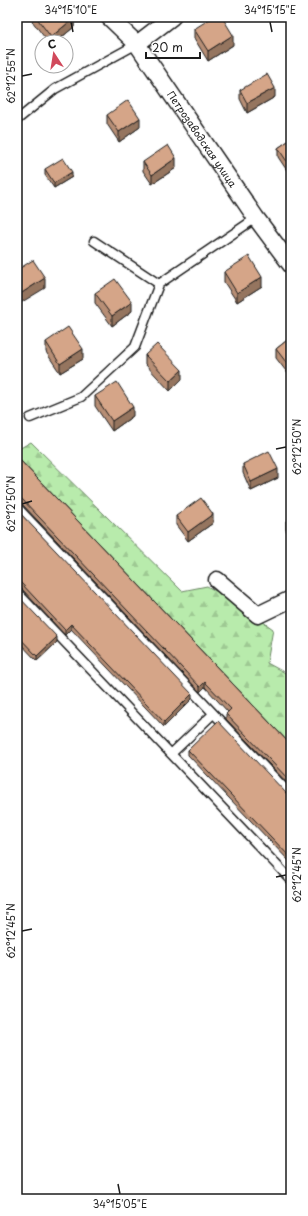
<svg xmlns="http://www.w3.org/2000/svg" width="308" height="1216" font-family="'Playpen Sans',sans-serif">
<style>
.forest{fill:url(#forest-firs);stroke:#6a8464}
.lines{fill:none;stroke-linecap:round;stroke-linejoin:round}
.lane-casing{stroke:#1c1c1c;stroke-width:11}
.street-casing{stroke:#1c1c1c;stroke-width:19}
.lane{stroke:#fff;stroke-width:8}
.street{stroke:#fff;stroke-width:16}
.wall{fill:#b78e75;stroke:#1c1c1c}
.shaded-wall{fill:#95745f;stroke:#1c1c1c}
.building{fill:#d5a588;stroke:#1c1c1c}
.ticks{fill:none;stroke:#1c1c1c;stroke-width:1.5}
.labels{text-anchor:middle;stroke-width:3;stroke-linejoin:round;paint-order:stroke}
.street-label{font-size:10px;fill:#1c1c1c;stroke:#fff}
.neatline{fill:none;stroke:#1c1c1c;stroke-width:1.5}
.ticks-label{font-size:10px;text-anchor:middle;fill:#1c1c1c}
</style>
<defs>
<pattern id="forest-firs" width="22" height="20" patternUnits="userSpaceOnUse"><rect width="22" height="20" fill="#b8ebac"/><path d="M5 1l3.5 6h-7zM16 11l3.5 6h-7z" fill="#9ec993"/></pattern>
</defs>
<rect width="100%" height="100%" fill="#fff"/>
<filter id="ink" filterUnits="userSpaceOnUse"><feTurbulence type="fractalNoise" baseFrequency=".025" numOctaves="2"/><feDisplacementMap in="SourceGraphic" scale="8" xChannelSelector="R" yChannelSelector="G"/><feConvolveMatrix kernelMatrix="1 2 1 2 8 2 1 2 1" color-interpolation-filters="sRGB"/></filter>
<g filter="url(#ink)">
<path class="forest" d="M31,442L182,591L207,586L238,604L273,629L267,663L291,676V750L17,462V450Z"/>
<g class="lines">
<defs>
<path id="lane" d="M17,120L55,89L137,44
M94,241L159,284
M30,418L81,397L135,347L159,284L256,218
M17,507L291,795
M17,592L291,880
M171,754L213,714"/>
<g id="street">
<path id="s1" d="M109,17L137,44L256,218L291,265"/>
<path d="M137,44L172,17"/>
<path d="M217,580L258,615L291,599"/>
</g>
</defs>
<use href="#lane" class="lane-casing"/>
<use href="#street" class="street-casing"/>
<use href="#lane" class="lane"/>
<use href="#street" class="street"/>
</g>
<path class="wall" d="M29,17H74V27L56,42H48Z
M194,29L233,45L208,61L194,38Z
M240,90L275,97L247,113L240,99Z
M107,115L140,127L119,142L107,124Z
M291,139L290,175L278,157V148Z
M143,162L176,168L152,184L143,171Z
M45,169L72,177L54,188L45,175Z
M224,272L262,286L237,302L224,282Z
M95,293L132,311L112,326L95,303Z
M291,337V374L289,375L276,358V349Z
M46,342L83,359L60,373L46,352Z
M145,355L182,379L170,391L145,364Z
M95,396L133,416L112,431L95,406Z
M17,457L291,745V787L226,719V714L228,712L205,687L200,692L21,503L17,502Z
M243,464L278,478L251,491L243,473Z
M17,510L192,699L164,727L71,629L65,635L21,588L17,587Z
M176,516L213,523L188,541L176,525Z
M291,518V538L286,530V521Z
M17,595L57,642L37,661L17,640Z
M188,750L291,795V863L188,755Z"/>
<path class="shaded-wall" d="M74,18V27L56,42H51V37Z
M233,35V45L208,61V51Z
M275,88V97L247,113V103Z
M140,118V127L119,142V132Z
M176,158V168L152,184V175Z
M291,165V175H290V166Z
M72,172V177L54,188V183Z
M262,277V286L237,302V293Z
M45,278V288L17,305V296Z
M132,302V311L112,326V316Z
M83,349V359L60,373V364Z
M291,364V374L289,375V366Z
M182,370V379L170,391V381Z
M133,407V416L112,431V421Z
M278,469V478L251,491V482Z
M213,514V523L188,541V532Z
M71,624V629L65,635V630Z
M57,637V642L37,661V656Z
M205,682V687L200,692V687Z
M192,694V699L164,727V722Z"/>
<path class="building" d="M36,17H74V18L51,37Z
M213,17H222L233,35L208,51L194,29Z
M267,74L275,88L247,103L240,90Z
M128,100L140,118L119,132L107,115Z
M291,139V165L290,166L278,148Z
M168,145L176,158L152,175L143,162Z
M63,158L72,172L54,183L45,169Z
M249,256L262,277L237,293L224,272Z
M33,260L45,278L17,296V270Z
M115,279L132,302L112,316L95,293Z
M68,327L83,349L60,364L46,342Z
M291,337V364L289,366L276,349Z
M157,344L182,370L170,381L145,355Z
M117,382L133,407L112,421L95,396Z
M269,451L278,469L251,482L243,464Z
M17,457L291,745V782L226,714L231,709L205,682L200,687L21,498L17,497Z
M201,498L213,514L188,532L176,516Z
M17,510L192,694L164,722L71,624L65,630L21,583L17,582Z
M291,518V529L286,521Z
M17,595L57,637L37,656L17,635Z
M218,721L287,794L291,795V858L188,750Z"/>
</g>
<path class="ticks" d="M71,22L73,32M270,22L272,32M22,76L32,74M276,449L286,447M22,504L32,501M276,877L286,875M22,931L32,929M118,1184L120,1194"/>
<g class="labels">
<g class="street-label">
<text dy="4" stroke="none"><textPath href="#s1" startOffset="154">Петрозаводская улица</textPath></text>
</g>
</g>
<rect width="308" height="1216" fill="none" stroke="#fff" stroke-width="44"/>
<g transform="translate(54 54) rotate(348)"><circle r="19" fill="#ffffff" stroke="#a4a4a4"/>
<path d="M0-3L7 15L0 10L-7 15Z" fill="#d1495b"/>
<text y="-6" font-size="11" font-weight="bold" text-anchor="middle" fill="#1c1c1c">С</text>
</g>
<path d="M146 52v6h54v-6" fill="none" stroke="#1c1c1c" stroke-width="2"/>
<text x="152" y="52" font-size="12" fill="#1c1c1c" stroke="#ffffff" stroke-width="3" paint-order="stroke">20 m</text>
<rect x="22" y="22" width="264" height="1172" class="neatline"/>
<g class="ticks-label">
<text x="71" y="14">34°15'10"E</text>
<text x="270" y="14">34°15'15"E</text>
<text transform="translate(11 76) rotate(-90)" y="4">62°12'55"N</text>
<text transform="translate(297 447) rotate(-90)" y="4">62°12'50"N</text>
<text transform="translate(11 504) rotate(-90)" y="4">62°12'50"N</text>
<text transform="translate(297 875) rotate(-90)" y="4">62°12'45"N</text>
<text transform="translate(11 931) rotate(-90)" y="4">62°12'45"N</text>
<text x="120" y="1208">34°15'05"E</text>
</g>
</svg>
